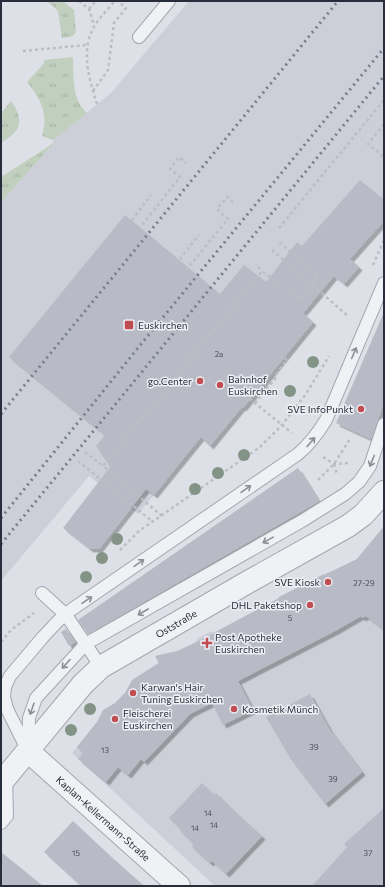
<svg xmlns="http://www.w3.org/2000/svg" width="385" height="887" font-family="Commissioner,sans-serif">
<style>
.built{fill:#cccfd7}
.grass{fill:url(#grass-tufts)}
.building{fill:#b8bbc5;filter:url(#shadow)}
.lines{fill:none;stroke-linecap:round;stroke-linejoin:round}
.service-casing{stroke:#a3a7af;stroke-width:14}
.minor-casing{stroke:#a3a7af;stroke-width:24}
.tertiary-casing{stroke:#a3a7af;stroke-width:24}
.path{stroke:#bcbec4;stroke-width:2.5;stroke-dasharray:3 3;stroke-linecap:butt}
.service{stroke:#f0f1f4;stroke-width:12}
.minor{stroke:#f0f1f4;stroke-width:22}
.tertiary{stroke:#f0f1f4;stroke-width:22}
.rail{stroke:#787e8d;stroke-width:3;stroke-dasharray:2 4;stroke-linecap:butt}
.tree{fill:#839486}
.oneway{stroke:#8c8f98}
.poi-dot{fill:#c04d52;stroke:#eceff3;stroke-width:1.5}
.labels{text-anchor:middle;stroke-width:3;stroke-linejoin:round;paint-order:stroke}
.number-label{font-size:8px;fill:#4c505e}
.poi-label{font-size:10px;fill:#282d3b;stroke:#eceff3;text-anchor:start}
.street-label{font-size:10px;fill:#282d3b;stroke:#eceff3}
</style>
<defs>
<pattern id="grass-tufts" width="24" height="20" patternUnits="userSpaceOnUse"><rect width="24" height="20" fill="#c1cfbf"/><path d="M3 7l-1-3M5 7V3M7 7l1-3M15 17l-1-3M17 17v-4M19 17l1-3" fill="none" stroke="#a6b2a5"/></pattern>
<filter id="shadow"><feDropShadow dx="3.5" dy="3.5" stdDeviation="0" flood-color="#0004"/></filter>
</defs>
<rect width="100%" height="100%" fill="#dde0e6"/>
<path class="built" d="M189,1H384V221L351,259L359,267L344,284L334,276L303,313L313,322L243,408L242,407L210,446L201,438L138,514L89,476L1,581V202L53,144V140L111,93Z
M381,530L384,533V886H215L72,753L97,722L148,669L149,670L153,666L158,663L157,660L163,654L172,653V654L183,649L197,641L196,639L212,631L213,633L279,599V597L309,583L308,582L356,560Z"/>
<path class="grass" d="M47,1H63L74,10L76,32L73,36L62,38L58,11Z
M73,57C74,77 71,98 87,113L53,140L42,136C49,115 41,99 27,82L44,63V60Z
M11,101C25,121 21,131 1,143V113Z
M54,143L1,202V177Z"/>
<path class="building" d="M360,180L384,200V221L350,259L359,267L344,284L334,276L303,313L313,322L243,408L242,407L210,446L201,437L154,495L146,489L99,549H90L63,528L110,467L96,446L105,435L9,357L125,215L220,294L244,265L266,282L297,242L302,246Z
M384,312V402L371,439L336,423Z
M298,468L319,501L88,634L78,620Z
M384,526V630L366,616L362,618L361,616L337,630L238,681L253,710L223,725L212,703L190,714L144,762L141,759L128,775L118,767L106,782L78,759L83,753L77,747L97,722L103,710L115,703L125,693L132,680L159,663L155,656L177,651L197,642L279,598V597L324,574V575L357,559Z
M66,629L75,642L69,646L61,632Z
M310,694L330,730L362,772L325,804L292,761L266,717Z
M202,783L214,795L216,793L232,809L262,836L226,874L212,861L210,863L192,847L194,844L180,831L182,830L169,818Z
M384,808V886H312L347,847L344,844Z
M73,821L108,854L144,886H81L44,852Z
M1,852L43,886H1Z"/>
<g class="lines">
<defs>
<path id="service" d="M139,37L169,1
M42,593L66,615L101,667
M28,749L29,718L36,698L82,648L89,642L302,521L345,494L359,482L370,466L384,424
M28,751L7,709L4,697L5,687L10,676L43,637L58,621L71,610L298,454C310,444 318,433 326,420L384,283
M1,823L7,816L6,777"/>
<g id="minor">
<path id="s1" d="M28,751L179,886"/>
</g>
<g id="tertiary">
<path id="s2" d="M1,783L83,684L101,667L248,582L348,526L363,515L384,492"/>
</g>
</defs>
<use href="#service" class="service-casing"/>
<use href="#minor" class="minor-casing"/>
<use href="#tertiary" class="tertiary-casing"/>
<path class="path" d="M79,1L89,9L94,25
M89,9L96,1
M23,51L87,45
M93,91L108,70L114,23L126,8L118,1
M97,104C89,79 80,49 95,25C100,17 108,9 115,1
M384,124L368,144L384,157
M132,220L151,195
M279,228L384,100
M135,234L180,177L170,169L179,157L186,163
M272,250L348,316
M176,264L199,235
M373,265L384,240
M258,267L262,271
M182,275L228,219L217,209L227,197L235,204
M206,330L211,334
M190,351L199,358
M240,391L292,433
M255,403L275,379L277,373L287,360L284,358
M85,452L103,466
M323,457L334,464L348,463
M78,461L153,522
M334,464L337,475
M318,480L334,464L350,439
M162,516L103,466L262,271L299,300L319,276L279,242
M120,550L139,531L260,447L282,425L306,394L329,356
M1,642L11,630L34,613"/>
<use href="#service" class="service"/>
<use href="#minor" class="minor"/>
<use href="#tertiary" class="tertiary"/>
<path class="rail" d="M1,414L338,1
M1,518L146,338L384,48
M1,544L384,76"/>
</g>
<g class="tree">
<circle cx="313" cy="362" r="6"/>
<circle cx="290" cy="391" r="6"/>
<circle cx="244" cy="455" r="6"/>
<circle cx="218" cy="473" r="6"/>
<circle cx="195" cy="489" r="6"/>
<circle cx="117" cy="539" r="6"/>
<circle cx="102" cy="558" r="6"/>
<circle cx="86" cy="577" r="6"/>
<circle cx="90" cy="709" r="6"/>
<circle cx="71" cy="730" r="6"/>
</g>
<defs><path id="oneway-shaft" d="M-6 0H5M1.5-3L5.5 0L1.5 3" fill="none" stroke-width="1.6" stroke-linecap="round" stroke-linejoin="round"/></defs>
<g class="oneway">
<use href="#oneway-shaft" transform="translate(354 353) rotate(-67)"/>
<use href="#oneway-shaft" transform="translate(311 442) rotate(-49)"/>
<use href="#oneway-shaft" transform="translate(372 461) rotate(112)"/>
<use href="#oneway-shaft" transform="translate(246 489) rotate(-35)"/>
<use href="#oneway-shaft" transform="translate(268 540) rotate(151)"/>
<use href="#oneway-shaft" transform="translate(139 563) rotate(-35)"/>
<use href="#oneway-shaft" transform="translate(87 600) rotate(-34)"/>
<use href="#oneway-shaft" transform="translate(143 612) rotate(150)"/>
<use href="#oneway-shaft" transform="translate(66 664) rotate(132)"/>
<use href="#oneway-shaft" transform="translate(32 709) rotate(109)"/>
</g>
<g class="poi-dot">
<rect x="124" y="320" width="10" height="10" rx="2"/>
<circle cx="200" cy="381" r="4"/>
<circle cx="220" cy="385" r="4"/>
<circle cx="361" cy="409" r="4"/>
<circle cx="328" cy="582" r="4"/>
<circle cx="310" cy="605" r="4"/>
<path d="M205 637h4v4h4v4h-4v4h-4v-4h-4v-4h4z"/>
<circle cx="133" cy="693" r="4"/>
<circle cx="234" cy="709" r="4"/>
<circle cx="115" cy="719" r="4"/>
</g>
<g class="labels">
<g class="number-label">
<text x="219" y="357">2a</text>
<text x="364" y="586">27-29</text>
<text x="290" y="621">5</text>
<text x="314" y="750">39</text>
<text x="105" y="753">13</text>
<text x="333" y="782">39</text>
<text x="208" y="816">14</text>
<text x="214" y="828">14</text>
<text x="195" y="831">14</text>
<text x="76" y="856">15</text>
<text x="368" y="856">37</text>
</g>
<g class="poi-label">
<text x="138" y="329">Euskirchen</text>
<text x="228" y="383">Bahnhof<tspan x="228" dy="12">Euskirchen</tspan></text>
<text x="192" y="385" text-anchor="end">go.Center</text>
<text x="353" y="413" text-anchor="end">SVE InfoPunkt</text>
<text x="320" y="586" text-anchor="end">SVE Kiosk</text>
<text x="302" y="609" text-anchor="end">DHL Paketshop</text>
<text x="215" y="641">Post Apotheke<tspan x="215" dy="12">Euskirchen</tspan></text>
<text x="141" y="691">Karwan's Hair<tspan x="141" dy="12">Tuning Euskirchen</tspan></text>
<text x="242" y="713">Kosmetik Münch</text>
<text x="123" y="717">Fleischerei<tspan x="123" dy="12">Euskirchen</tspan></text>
</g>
<g class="street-label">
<text dy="4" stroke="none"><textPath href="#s2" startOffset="240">Oststraße</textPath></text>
<text dy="4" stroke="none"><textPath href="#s1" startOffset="101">Kaplan-Kellermann-Straße</textPath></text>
</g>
</g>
<rect width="385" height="887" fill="none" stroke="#282d3b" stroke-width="4"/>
</svg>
